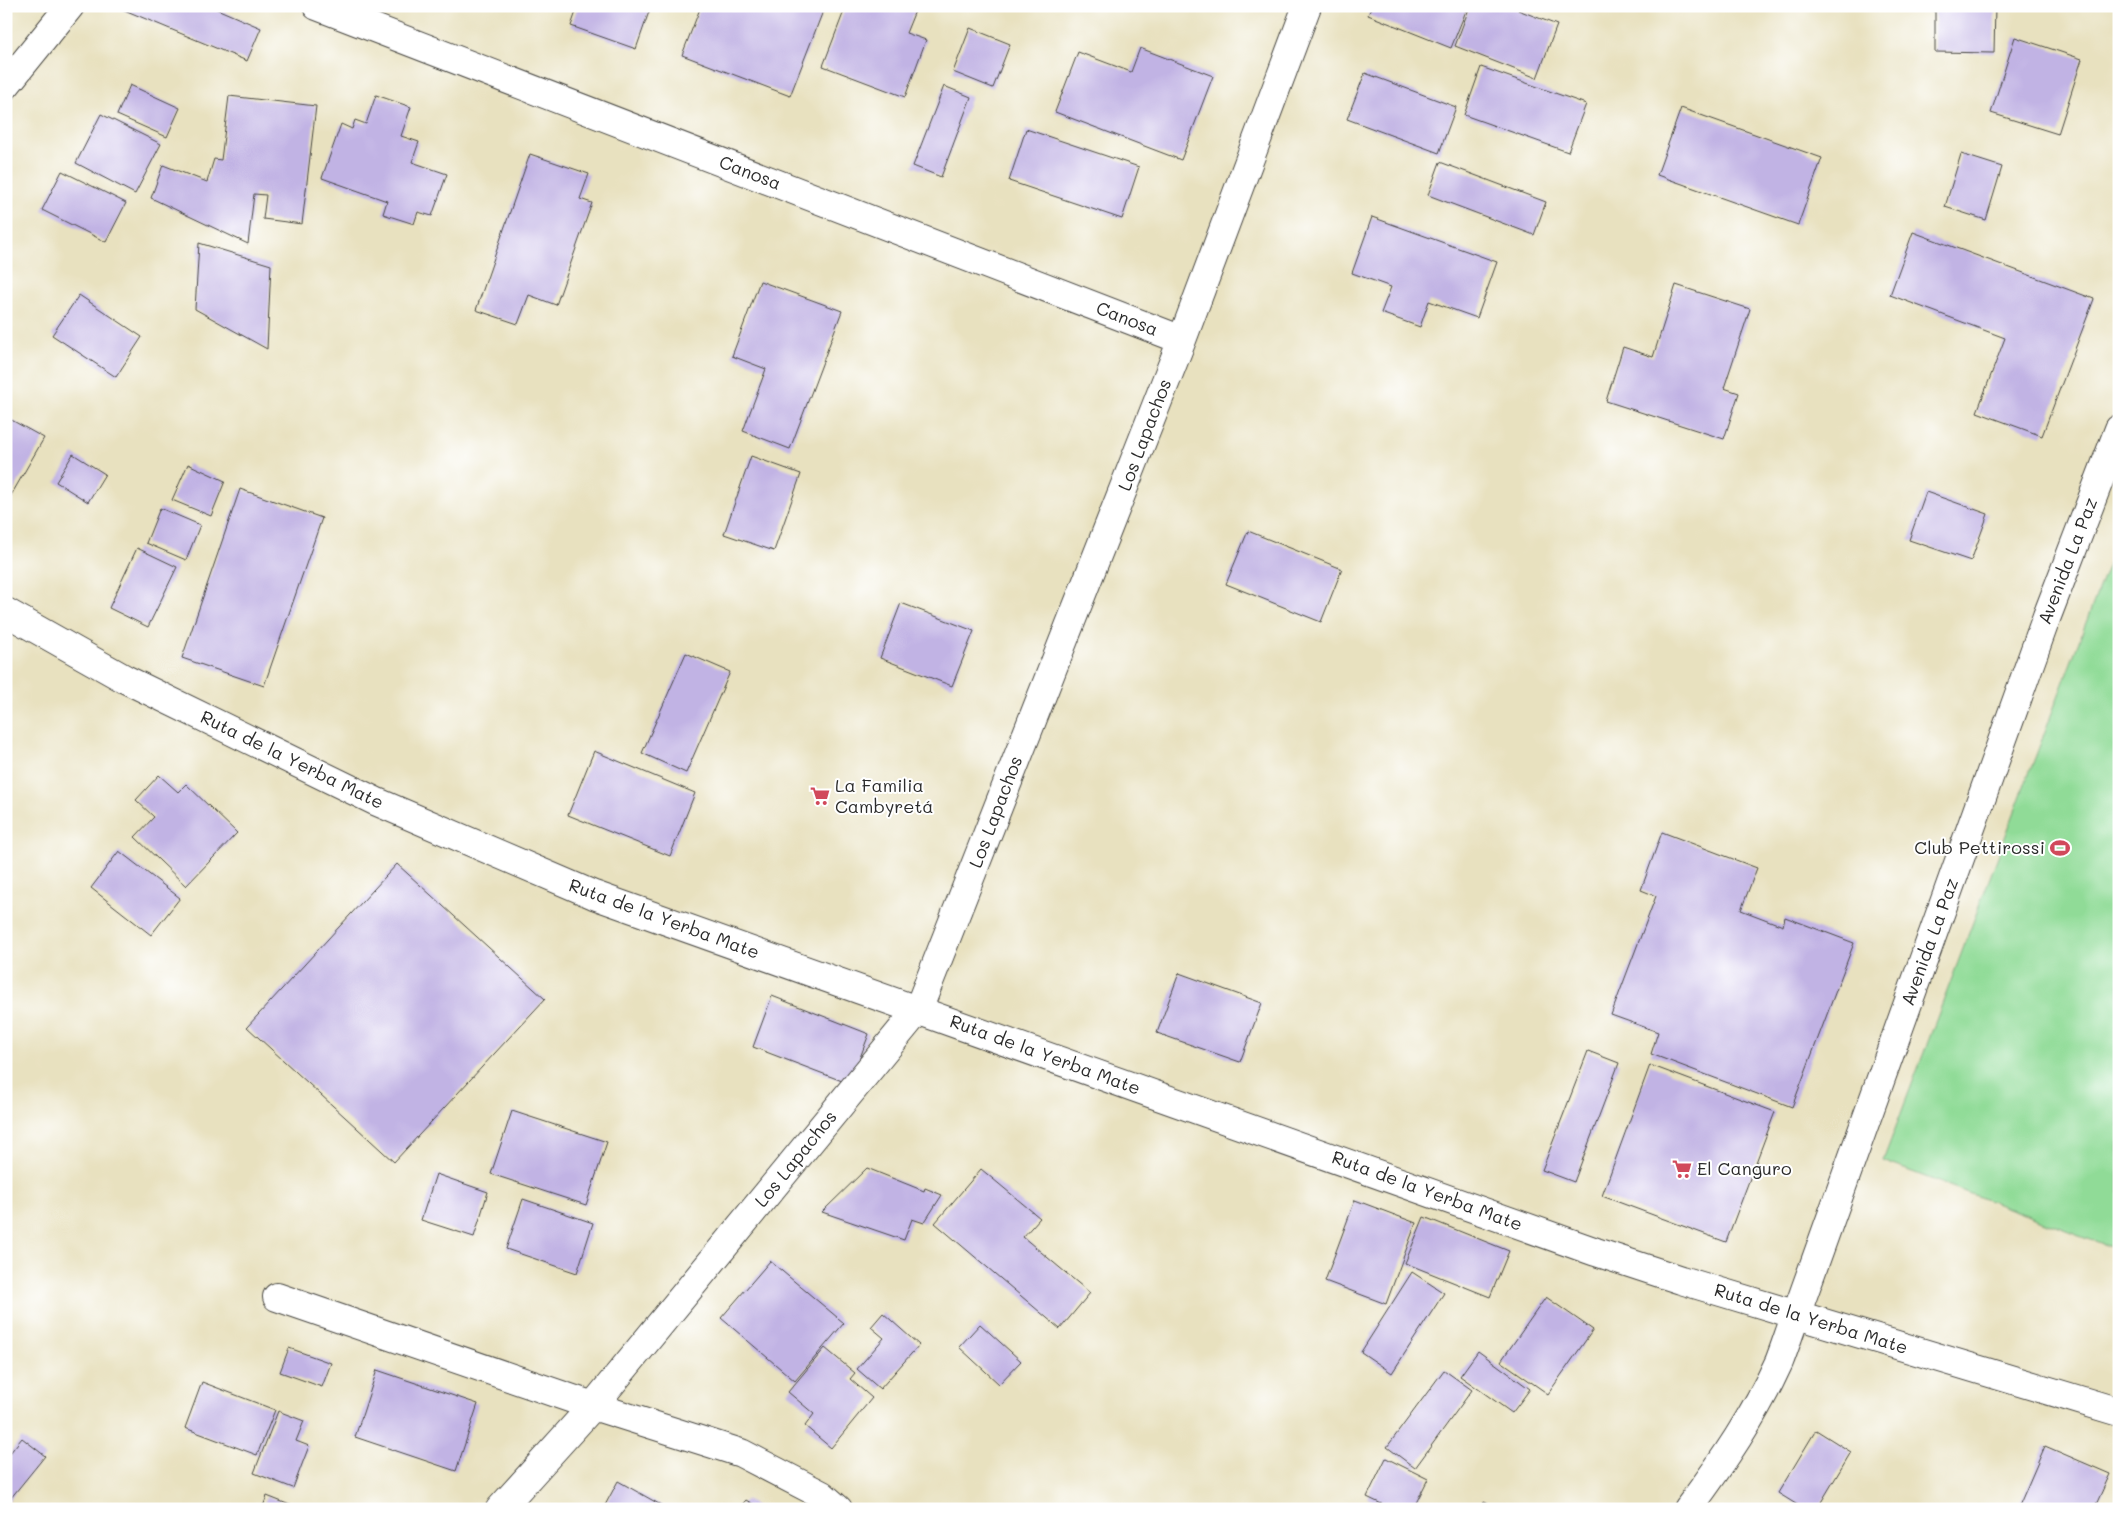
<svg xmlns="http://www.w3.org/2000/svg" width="2125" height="1515" font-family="Mali,sans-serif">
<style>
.green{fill:#90db97;stroke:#5e8361}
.building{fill:#c1b3e4}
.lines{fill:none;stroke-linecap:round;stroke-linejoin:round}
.street-casing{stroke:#474641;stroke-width:30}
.secondary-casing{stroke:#474641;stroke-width:30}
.street{stroke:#fff;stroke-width:28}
.secondary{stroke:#fff;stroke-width:28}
.labels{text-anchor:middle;stroke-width:4;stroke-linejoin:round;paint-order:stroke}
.street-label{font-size:18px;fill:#2b2b2b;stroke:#fff}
.poi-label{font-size:18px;fill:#2b2b2b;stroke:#fff;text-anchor:start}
</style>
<rect width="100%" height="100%" fill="#fff"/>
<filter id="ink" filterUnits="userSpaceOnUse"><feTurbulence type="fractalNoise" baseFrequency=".02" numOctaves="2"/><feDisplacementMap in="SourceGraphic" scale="10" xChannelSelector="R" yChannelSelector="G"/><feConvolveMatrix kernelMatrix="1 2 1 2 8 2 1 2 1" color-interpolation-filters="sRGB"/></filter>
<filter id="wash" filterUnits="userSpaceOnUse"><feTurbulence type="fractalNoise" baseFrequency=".0096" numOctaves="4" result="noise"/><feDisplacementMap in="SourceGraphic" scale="20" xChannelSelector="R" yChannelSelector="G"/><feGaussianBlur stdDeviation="1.12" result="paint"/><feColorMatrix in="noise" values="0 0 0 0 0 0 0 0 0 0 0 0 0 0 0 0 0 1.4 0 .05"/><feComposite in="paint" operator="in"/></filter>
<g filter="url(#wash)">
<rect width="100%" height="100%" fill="#e8e1bf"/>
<path class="green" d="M2119,535V1250L1883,1161Z"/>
<g id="blocks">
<path class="building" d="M123,6H210L261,28L247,61L122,9Z
M578,6H651L636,49L571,26Z
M701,6H825L790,96L682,55Z
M846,6H917L906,33L926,40L905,97L823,66Z
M1372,6H1468L1451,48L1368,15Z
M1470,6H1520L1518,10L1557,25L1537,78L1455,46Z
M1935,6H1995L1994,53L1935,52Z
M970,28L1010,44L993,88L953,72Z
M2015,37L2082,59L2058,134L1991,113Z
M1140,48L1213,76L1181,160L1055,112L1078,52L1131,72Z
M1481,67L1586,104L1568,152L1464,115Z
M1365,73L1456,107L1439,153L1347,119Z
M130,85L180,108L167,137L117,115Z
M944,86L971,97L941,177L913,166Z
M376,95L411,107L401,136L419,142L412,162L447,174L432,216L418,212L414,224L383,214L387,201L322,178L341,124L352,129L355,120L366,124Z
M229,96L316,106L302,224L263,219L266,195L254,194L248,244L151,198L163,165L207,182L214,159L221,160Z
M1681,108L1822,158L1798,225L1657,175Z
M101,114L161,144L135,194L76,163Z
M1026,129L1139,167L1122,219L1009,181Z
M530,154L589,174L580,199L592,203L556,305L529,295L518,324L476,310Z
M1961,154L2002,167L1986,220L1945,207Z
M1440,162L1546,202L1534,235L1428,195Z
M62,171L126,203L106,242L42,210Z
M1372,217L1497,262L1477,318L1429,301L1420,327L1381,313L1391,287L1352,273Z
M1913,232L2094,299L2042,436L1977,412L2005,338L1890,295Z
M199,243L271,265L267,349L195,309Z
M760,281L842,311L790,449L743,431L766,369L732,356Z
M1676,285L1750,309L1724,388L1739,393L1724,439L1606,401L1623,347L1653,357Z
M79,295L142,337L116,377L52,335Z
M6,417L44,438L6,504Z
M73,454L105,474L88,502L56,482Z
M751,456L801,474L774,551L724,534Z
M188,464L225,481L211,516L172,500Z
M240,489L322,518L264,686L182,658Z
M1926,492L1988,514L1971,561L1909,540Z
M160,508L200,525L186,560L146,543Z
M1248,531L1342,569L1321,622L1226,584Z
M137,548L177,567L148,627L109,608Z
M901,603L974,631L952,686L880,658Z
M686,653L730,672L686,773L642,753Z
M594,751L695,793L670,856L568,815Z
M159,775L178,792L186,784L237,833L186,886L135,837L154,817L136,800Z
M1662,832L1757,868L1741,910L1783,926L1785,917L1854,943L1792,1107L1651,1054L1658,1032L1611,1015L1656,896L1641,890Z
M119,851L180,898L151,935L91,888Z
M2119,855V870L2114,868Z
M397,864L545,999L394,1162L247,1027Z
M1179,973L1262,1003L1240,1062L1157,1033Z
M772,996L869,1034L850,1084L753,1047Z
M1588,1051L1619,1063L1574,1182L1542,1170Z
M1650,1065L1775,1112L1726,1242L1602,1196Z
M512,1111L607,1142L586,1205L491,1174Z
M867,1168L924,1191L925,1188L942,1195L924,1223L912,1219L904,1240L822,1212Z
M981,1169L1040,1218L1023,1237L1090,1293L1060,1329L935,1223Z
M436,1174L488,1192L474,1237L421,1220Z
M523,1199L593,1223L577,1273L506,1249Z
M1355,1200L1416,1223L1386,1304L1325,1281Z
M1424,1217L1509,1251L1490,1297L1405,1263Z
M770,1261L844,1323L795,1381L721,1318Z
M1412,1272L1444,1293L1392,1373L1361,1352Z
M1546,1297L1593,1330L1548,1394L1501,1361Z
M883,1313L919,1345L880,1389L857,1369L884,1338L871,1327Z
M980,1324L1021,1361L999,1384L959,1347Z
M289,1348L331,1363L322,1387L280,1372Z
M825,1348L855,1373L850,1379L872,1398L831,1448L805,1426L814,1414L788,1392Z
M1478,1351L1530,1389L1512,1413L1460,1376Z
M377,1370L478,1404L456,1471L355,1437Z
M1444,1370L1472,1390L1415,1468L1387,1447Z
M202,1382L275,1410L257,1455L185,1428Z
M278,1411L304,1421L296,1441L309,1446L293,1488L254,1473Z
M1816,1430L1851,1452L1817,1509H1804L1778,1493Z
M22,1438L45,1456L6,1504V1458Z
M2045,1446L2110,1474L2094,1509H2025L2019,1506Z
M1386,1458L1428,1479L1413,1509H1392L1367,1497Z
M618,1481L668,1509H603Z
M267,1496L300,1509H262Z
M746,1500L761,1509H738Z
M1484,1502L1500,1509H1482Z"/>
</g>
</g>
<g filter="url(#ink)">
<use href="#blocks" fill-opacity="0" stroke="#474641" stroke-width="1"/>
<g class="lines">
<defs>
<path id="street" d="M317,6L1182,340
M6,85L70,6
M277,1297L593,1406L741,1453L822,1495L838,1509
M500,1509L593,1406L918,1010L1182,340L1307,6
M1688,1509C1723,1462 1755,1415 1779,1362C1785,1347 1790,1330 1796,1315"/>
<path id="secondary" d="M6,612L125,679L375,801L594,895L1596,1252L1681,1280L2119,1412
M1796,1315L2047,616L2119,429"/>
</defs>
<use href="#street" class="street-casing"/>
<use href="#secondary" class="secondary-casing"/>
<use href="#street" class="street"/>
<use href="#secondary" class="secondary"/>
</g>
</g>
<defs>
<symbol id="supermarket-bare" viewBox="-9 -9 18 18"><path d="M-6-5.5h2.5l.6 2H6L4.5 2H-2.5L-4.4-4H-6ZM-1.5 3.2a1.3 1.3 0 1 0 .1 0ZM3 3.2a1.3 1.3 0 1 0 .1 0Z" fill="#d1495b" stroke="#fff" stroke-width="2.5" paint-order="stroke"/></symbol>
<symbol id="stadium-bare" viewBox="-9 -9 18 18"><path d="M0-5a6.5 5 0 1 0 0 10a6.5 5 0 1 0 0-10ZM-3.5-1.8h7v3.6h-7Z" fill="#d1495b" stroke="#fff" stroke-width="2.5" paint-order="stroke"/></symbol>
</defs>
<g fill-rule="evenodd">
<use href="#supermarket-bare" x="806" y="782" width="28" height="28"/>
<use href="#stadium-bare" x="2046" y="834" width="28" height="28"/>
<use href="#supermarket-bare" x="1668" y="1155" width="28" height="28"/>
</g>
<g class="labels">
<g class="street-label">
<text transform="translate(750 173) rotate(21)" y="6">Canosa</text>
<text transform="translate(1127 319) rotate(21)" y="6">Canosa</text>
<text transform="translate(1145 435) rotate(-69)" y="6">Los Lapachos</text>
<text transform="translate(2068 561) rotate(-69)" y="6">Avenida La Paz</text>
<text transform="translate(292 760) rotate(26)" y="6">Ruta de la Yerba Mate</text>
<text transform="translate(996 812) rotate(-69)" y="6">Los Lapachos</text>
<text transform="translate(664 919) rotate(20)" y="6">Ruta de la Yerba Mate</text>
<text transform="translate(1930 942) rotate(-70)" y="6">Avenida La Paz</text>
<text transform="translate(1045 1055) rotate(20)" y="6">Ruta de la Yerba Mate</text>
<text transform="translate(796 1159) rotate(-51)" y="6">Los Lapachos</text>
<text transform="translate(1427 1191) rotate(20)" y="6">Ruta de la Yerba Mate</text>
<text transform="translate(1811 1319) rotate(17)" y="6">Ruta de la Yerba Mate</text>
</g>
<g class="poi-label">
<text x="835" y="792">La Familia<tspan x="835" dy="21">Cambyretá</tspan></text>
<text x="2045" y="854" text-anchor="end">Club Pettirossi</text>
<text x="1697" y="1175">El Canguro</text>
</g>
</g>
<rect width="2125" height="1515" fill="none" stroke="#fff" stroke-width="25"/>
</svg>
